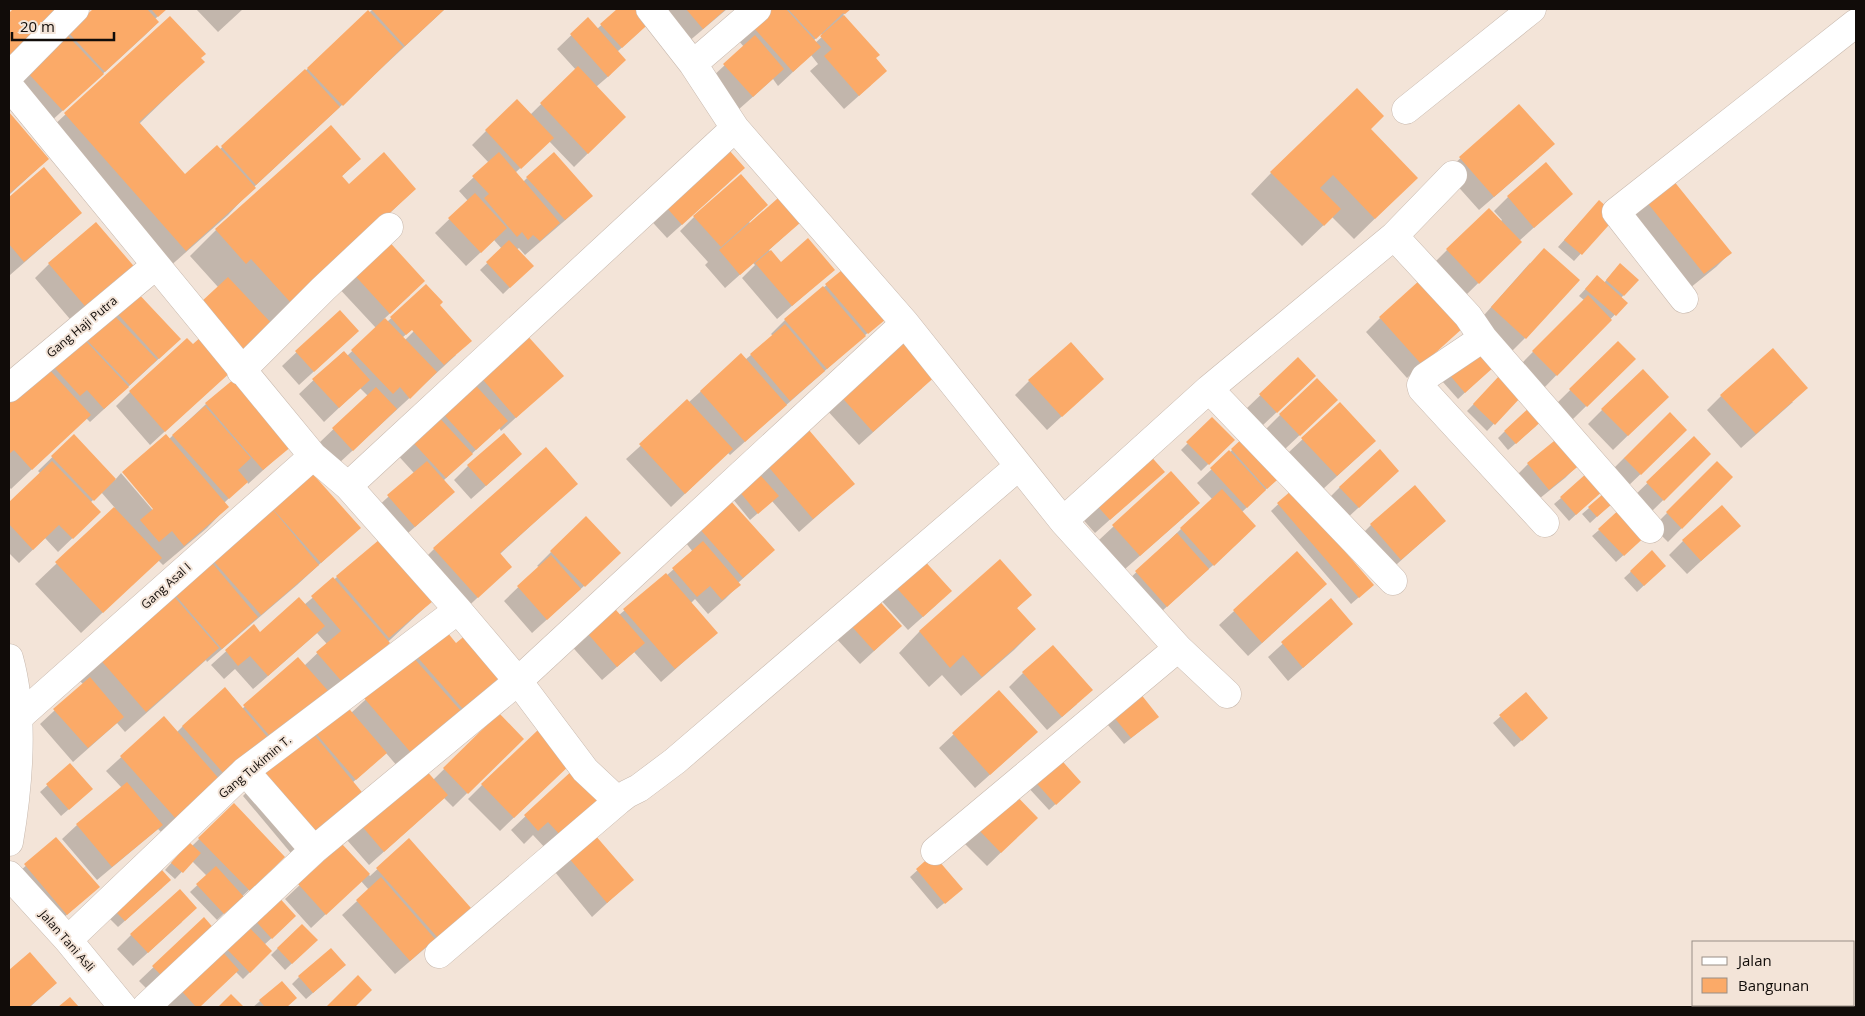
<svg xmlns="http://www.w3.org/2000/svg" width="1865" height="1016" font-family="'Open Sans',sans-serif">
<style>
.shadow{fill:#0003;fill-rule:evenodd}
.building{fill:#fbaa68}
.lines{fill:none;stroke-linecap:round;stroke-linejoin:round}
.minor-casing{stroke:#c8b9ae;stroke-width:29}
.tertiary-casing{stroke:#c8b9ae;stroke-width:29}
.minor{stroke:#fff;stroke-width:28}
.tertiary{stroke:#fff;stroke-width:28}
.labels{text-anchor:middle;stroke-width:4;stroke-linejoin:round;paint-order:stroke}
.street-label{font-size:12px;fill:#110c09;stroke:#f3e4d8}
</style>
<rect width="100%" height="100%" fill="#f3e4d8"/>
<path class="shadow" d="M15,9H63L9,58V14Z
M95,9H166L155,19L158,22L144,36L48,124L13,87Z
M196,9H243L218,32Z
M373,9H445L253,188L228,215L159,276L38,140L170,17L203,62L139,124L185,176L219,150Z
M619,9H644L639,32L617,52L611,74L596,87L625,117L574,167L549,141L515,173L523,182L527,178L577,210L525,255L519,248L516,250L525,273L503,294L480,270L502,249L494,240L466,266L435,233L468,201L459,191L489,163L472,145L486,131L530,115L576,70L557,49L588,19L597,29Z
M660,9H727L688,42Z
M761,9H850L843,15L878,55L874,59L871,85L844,109L810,71L818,64L811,55L778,86L773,79L738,110L710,79L744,47L734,35ZM821,34L823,36L815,43L813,41Z
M1519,106L1539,158L1479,210L1445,172Z
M9,114L48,159L9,195Z
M1369,129L1396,198L1354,239L1332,217L1302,246L1251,194L1271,173Z
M360,159L341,177L349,186L415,189L231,365L218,287L190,256L216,230Z
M44,169L81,213L10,275L9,199Z
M1673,181L1730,253L1716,267L1690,288L1632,216Z
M729,182L667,238L645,214Z
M1572,193L1519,241L1520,242L1464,297L1433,264L1447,250L1500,222L1502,220L1494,211L1508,197Z
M767,205L749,222L751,224L806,216L769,250L780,263L833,270L777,319L742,278L755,265L753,263L725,288L705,265L708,262L680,231L694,217Z
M1592,209L1615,216L1574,261L1558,247Z
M1530,263L1525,338L1511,352L1478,322Z
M49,264L136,271L75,325L35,278Z
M848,267L889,314L730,455L728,453L671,507L626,459L741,355L745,360L773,336L771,334L785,320Z
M349,270L410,295L384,319L387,322L426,286L434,309L402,338L405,340L414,331L456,355L338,464L319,443L368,396L360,388L324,422L299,394L343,352L347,356L376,328L335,284Z
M1614,271L1637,280L1621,298L1626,303L1543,389L1519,366L1584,300L1579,296L1590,284L1604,283Z
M135,291L165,353L90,422L86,418L11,489L9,487V401Z
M340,311L358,331L299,385L282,366Z
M1380,318L1462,327L1407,378L1366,332Z
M1618,343L1634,359L1572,420L1556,404Z
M1298,359L1300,390L1262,426L1246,409Z
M232,370L150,445L116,406L130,392Z
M1486,373L1458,399L1442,381L1448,374Z
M478,375L562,376L501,431L499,428L443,481L439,506L400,540L374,510L414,473L394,451Z
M1499,378L1519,397L1487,431L1467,411Z
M1029,381L1088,392L1047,430L1015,395Z
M922,388L859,445L824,407L838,393Z
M1721,396L1793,402L1741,448L1707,410Z
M206,404L296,440L248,484L247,481L224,503L227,507L207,528L163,565L158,560L81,633L35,584L115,508L101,492L90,503L85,526L58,552L45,538L19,563L9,553V504L41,474L38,471L74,436L115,480L121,473L156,514L169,439Z
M1340,404L1360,455L1322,490L1288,453Z
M1602,410L1653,411L1613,450L1588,424Z
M1322,414L1285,449L1266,429L1280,415Z
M1212,419L1233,440L1201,471L1181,450Z
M1536,426L1508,450L1498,438L1504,432Z
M1247,436L1275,481L1242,512L1241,540L1152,620L1122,586L1212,499L1197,483Z
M1694,438L1710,454L1649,514L1633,497Z
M1672,444L1626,488L1610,472L1624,458Z
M762,459L853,484L799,532L772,501L750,520L728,493Z
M1717,463L1732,477L1668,542L1653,527Z
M1528,464H1579L1565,478L1534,503L1514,478Z
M468,466L506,468L471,499L454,480Z
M1163,472L1095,533L1079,515Z
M1171,473L1184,517L1125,569L1099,540Z
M312,475L359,528L297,585L207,662L206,660L125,732L117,723L73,762L40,724L83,684L78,679Z
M576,484L500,554L510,567L457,617L437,596L329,697L162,833L158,829L97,880L62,839L77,825L122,788L106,771L164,718L177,732L183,726L242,709L298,659L304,666L327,644L317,633L253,689L235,669L224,679L211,665L254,626L260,633L304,605L337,577L414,569L434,549Z
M1383,485L1344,521L1326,501L1340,487Z
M1292,491L1366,591L1351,604L1271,511Z
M1596,496L1569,521L1554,504L1561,498Z
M1589,508L1603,511L1590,523L1582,514Z
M1445,521L1387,573L1357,539L1371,525Z
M700,529L759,564L738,583L739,585L725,599L708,614L695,599L691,603L716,633L661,682L634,652L602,680L567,641L619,615L666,576L693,552L686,543Z
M1599,530L1640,540L1616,562L1592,536Z
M1725,539L1687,574L1669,555L1683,541Z
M551,552L605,567L532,633L504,601L539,567L537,566Z
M1652,552L1658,572L1637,592L1624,578Z
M1297,553L1311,598L1248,656L1219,625Z
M1000,561L1030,595L1016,609L1035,629L1014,650L961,696L942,675L929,687L899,653L919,632Z
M893,584L936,605L908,630L879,598Z
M1331,600L1338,637L1288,681L1268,657Z
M847,621L886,640L860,664L833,635Z
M442,629L456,645L501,675L398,767L386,753L352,783L295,858L243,796L263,775L308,737L351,713Z
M1023,673L1077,704L1047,730L1009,687Z
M999,692L1022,746L975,788L939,748Z
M1526,694L1540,724L1514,747L1493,723Z
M1109,711L1150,723L1124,744L1102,718Z
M499,715L522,739L453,807L444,798L369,865L347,840L361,826L433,780Z
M70,765L84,796L61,816L40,792Z
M576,768L603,798L547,850L533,835L524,844L511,830Z
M556,777L500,831L468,799L482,785Z
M1032,778L1072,789L1049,810L1025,784Z
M234,805L269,871L217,920L190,892L207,876L192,861L175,879L165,870L182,851L192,846Z
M976,827L1022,832L987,866L962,841Z
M595,836L632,880L592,917L555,872Z
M56,839L98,887L52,928L11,879Z
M409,840L456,922L395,974L342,915L369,890L361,881L311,928L285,899L342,845L370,876Z
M933,856L954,895L937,909L910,877Z
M163,887L118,927L110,919L117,912Z
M251,916L288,923L264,945L271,951L243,979L236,972L199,1007H169L164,1002Z
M204,919L150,992L139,981Z
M182,922L133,966L117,949L131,935Z
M309,947L285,970L271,955L278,948Z
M30,954L56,983L30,1007H9V972Z
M337,972L306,999L292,984L299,977Z
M282,982L296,998L286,1007H253Z"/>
<path class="building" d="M13,9H63L9,59V13Z
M93,9H147L159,22L105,72L68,32Z
M151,9H167L158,17Z
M371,9H445L405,46Z
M617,9H646L655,18L622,48L600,24Z
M686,9H726L703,29Z
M760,9H786L821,47L793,72L747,20Z
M788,9H851L845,14L843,13L816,39Z
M368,10L403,47L343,106L307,68Z
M844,15L880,55L876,58L887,71L859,96L824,56L832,49L820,36Z
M170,16L206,54L201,58L205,62L139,122L185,174L217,145L256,188L186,251L64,113Z
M588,17L626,60L608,77L570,34Z
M67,35L104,74L63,111L27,72Z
M755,35L784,69L753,97L723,64Z
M578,66L626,117L588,154L540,103Z
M305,69L340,107L256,185L221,146Z
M1357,88L1384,116L1371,129L1418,178L1375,219L1333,175L1320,188L1341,209L1324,226L1270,172Z
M517,99L554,138L521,169L485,130Z
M1519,104L1555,144L1494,197L1459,157Z
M9,112L49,159L9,194Z
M331,125L361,159L342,176L349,184L384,152L416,189L291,303L251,259L246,264L215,229Z
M729,150L745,168L682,225L659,199Z
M499,152L560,223L540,241L533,235L528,240L522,232L517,237L484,198L489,194L472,176Z
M554,152L593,196L565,220L526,177Z
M1546,162L1573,194L1534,228L1507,196Z
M44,167L82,213L24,262L9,244V197Z
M741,174L768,205L721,247L693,216Z
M1673,180L1732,253L1704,274L1646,201Z
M786,191L808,216L740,275L719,250Z
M475,193L507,228L481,253L448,218Z
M1599,200L1617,216L1582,255L1564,240Z
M1489,208L1522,242L1479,284L1446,249Z
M96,222L138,271L90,312L48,263Z
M385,237L425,281L390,314L349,269Z
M808,238L835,270L792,306L755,263L771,250L781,262Z
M509,240L534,266L510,288L486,262Z
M1544,248L1580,280L1526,339L1491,307Z
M1620,263L1639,280L1624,296L1606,280Z
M848,265L891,315L868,334L825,284Z
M1597,275L1628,303L1616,316L1585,289Z
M228,277L274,326L246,352L201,302Z
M1421,279L1464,327L1422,365L1379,317Z
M426,284L443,302L440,305L472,341L444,365L412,330L406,335L390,317Z
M823,286L866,336L827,369L784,319Z
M135,290L181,339L159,359L114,310Z
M1588,295L1612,320L1557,376L1532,351Z
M340,310L359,331L314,372L295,351Z
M111,312L157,360L130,385L84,337Z
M385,318L437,372L410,399L400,387L393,394L351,350Z
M785,324L825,371L790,401L750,354Z
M525,333L564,376L516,418L478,374Z
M902,334L938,374L873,432L837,392Z
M202,336L233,370L165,432L129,391L187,338L193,344Z
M82,337L129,387L104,409L87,390L80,396L52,365Z
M1618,341L1636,359L1587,407L1569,389Z
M1071,342L1104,379L1062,417L1028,380Z
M1477,346L1495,366L1465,393L1448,373Z
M1773,348L1808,388L1756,434L1720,395Z
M344,351L370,380L339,408L312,379Z
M741,353L787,405L745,442L700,391Z
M1298,357L1316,376L1277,413L1259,394Z
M45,365L91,415L32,470L14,450L9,454V399Z
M1643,369L1669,397L1628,436L1601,409Z
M240,374L298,441L263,470L205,403Z
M1499,376L1521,397L1495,425L1473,404Z
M469,378L508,421L476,450L437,407Z
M1317,378L1338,400L1300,436L1279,414Z
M376,387L397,409L353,451L332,428Z
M687,399L733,449L685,494L639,444Z
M1340,402L1376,441L1337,476L1301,438Z
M1532,405L1544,419L1516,444L1504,431Z
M205,406L251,458L238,470L248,482L229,499L172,435Z
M434,412L473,454L446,478L407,436Z
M1670,412L1687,430L1641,475L1624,458Z
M1212,417L1235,440L1209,465L1186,442Z
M803,423L855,484L813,519L761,458Z
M504,433L522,454L486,486L467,465Z
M74,434L116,479L94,501L51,456Z
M166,434L229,507L184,546L172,531L159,542L140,520L153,509L122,472Z
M1247,434L1284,474L1267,489L1231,449Z
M1694,436L1711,454L1664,501L1646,482Z
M1559,437L1581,464L1549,490L1527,463Z
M546,447L578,484L500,553L512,567L478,598L433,548Z
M1380,449L1399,471L1359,508L1339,487Z
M1229,450L1266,490L1247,508L1210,468Z
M1147,452L1165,472L1110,520L1092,500Z
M52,461L101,512L73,539L59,525L33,550L9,524V502Z
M427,461L455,492L415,527L387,495Z
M1717,461L1733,477L1682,529L1666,512Z
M754,468L779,496L758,514L734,485Z
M1171,471L1200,503L1140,556L1112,525Z
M1588,472L1604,490L1576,515L1560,497Z
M312,473L361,528L321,563L272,508Z
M1415,485L1446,521L1401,560L1370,524Z
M1222,489L1256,526L1214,566L1180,528Z
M1292,490L1374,585L1359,598L1277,503Z
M1603,494L1612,504L1597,517L1588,507Z
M730,500L775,550L743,578L699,528Z
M269,505L319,565L261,615L209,556Z
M1722,505L1741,526L1701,561L1682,540Z
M1623,506L1649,533L1624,556L1598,529Z
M114,507L162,558L103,613L55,562Z
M586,516L621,553L585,587L550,551Z
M1177,533L1209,569L1167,607L1135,571Z
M386,534L439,596L389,638L336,576Z
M703,541L741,585L722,600L710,586L697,597L672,568Z
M1652,550L1666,566L1644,586L1630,571Z
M1297,551L1327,584L1262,643L1233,610Z
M551,555L581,589L547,620L517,586Z
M208,558L258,617L222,649L171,590Z
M922,558L952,591L923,617L893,584Z
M1000,559L1032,595L1017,608L1036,629L982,677L963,655L950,668L919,631Z
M666,573L718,633L675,669L623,609Z
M333,577L390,643L344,684L316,652L341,631L311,596Z
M171,593L219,648L146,712L98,657Z
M874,595L902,626L874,651L846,620Z
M299,597L325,626L268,676L250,656L238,666L225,650L254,624L260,632Z
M1331,598L1353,624L1303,668L1281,642Z
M609,602L645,643L617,667L581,626Z
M443,627L456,643L467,634L503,675L463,709L413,652Z
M1053,645L1093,690L1062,717L1022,672Z
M412,656L461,711L412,754L364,698Z
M298,657L330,693L275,742L243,705Z
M90,677L124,717L88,748L53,709Z
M225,687L274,745L231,782L182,726Z
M1136,688L1159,717L1131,738L1108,710Z
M999,690L1038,732L990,775L952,733Z
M1526,692L1548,718L1522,741L1499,715Z
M345,704L387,753L356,780L313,730Z
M499,713L524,739L468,794L443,768Z
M164,716L221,781L177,820L120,756Z
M539,729L572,763L514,818L481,784Z
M312,732L366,797L316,839L263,774Z
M1056,754L1081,782L1056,805L1031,777Z
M70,763L93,789L69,810L46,784Z
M576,767L605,798L562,837L548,822L538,831L524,815Z
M424,768L448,795L384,852L361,825Z
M127,782L163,825L112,867L76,824Z
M1012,791L1038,818L1001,853L975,826Z
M234,803L285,857L250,891L198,838Z
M595,835L634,880L607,903L568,857Z
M56,837L100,887L67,915L24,864Z
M409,838L471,908L438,938L376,868Z
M189,842L201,853L183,873L171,863Z
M342,844L370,874L326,915L298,884Z
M933,854L963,889L945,904L916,869Z
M216,866L244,897L224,914L196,884Z
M162,870L171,880L125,921L116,912Z
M381,877L435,939L410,961L356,900Z
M180,889L197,908L148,953L130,934Z
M275,893L296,916L272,939L250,915Z
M204,917L216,931L165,979L152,966Z
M245,923L272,951L250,973L223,945Z
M302,924L318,940L292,964L277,948Z
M219,948L239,970L200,1007H196L178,987Z
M331,948L346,965L313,993L298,976Z
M30,952L57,983L29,1007H9V970Z
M358,975L372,990L355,1007H326Z
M282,981L297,998L287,1007H265L259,1000Z
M231,994L244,1007H218Z
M70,997L79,1007H58Z"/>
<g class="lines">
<defs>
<path id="minor" d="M650,9L693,64L735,128L905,323L1063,521L1178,648L1227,694
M693,64L757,9
M9,76L75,9
M9,86L313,456L348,486L458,610L518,681L585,770L618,801L439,954
M1406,110L1532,9
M1394,236L1453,175
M1684,299L1616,212L1856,23
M1483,338L1425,377L1421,385L1422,389L1545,523
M241,371L323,289L389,227
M9,388L155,266
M1209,389L1393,581
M348,486L735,128
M1063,521L1209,389L1394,236L1468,316L1483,338L1650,529
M19,717L313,456
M245,771L314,850
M618,801L627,794L639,788L675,761L1019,466
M935,851L1178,648
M9,875L68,940L123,1007
M68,940L245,771L458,610
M146,1007L314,850L518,681L905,323"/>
<path id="tertiary" d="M9,658C25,715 19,783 9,842"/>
</defs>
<use href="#minor" class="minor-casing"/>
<use href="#tertiary" class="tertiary-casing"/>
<use href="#minor" class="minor"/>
<use href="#tertiary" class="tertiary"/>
</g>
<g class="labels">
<g class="street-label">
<text transform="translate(82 327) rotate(-40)" y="4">Gang Haji Putra</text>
<text transform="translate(166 586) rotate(-42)" y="4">Gang Asal I</text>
<text transform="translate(255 767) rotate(-40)" y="4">Gang Tukimin T.</text>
<text transform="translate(67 941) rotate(49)" y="4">Jalan Tani Asli</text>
</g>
</g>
<rect width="1865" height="1016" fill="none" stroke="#110c09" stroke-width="20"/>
<rect x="1692" y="941" width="162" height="65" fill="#f3e4d8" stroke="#998e85"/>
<rect x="1702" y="957" width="25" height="8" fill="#ffffff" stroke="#998e85"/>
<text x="1738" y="966" font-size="15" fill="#110c09">Jalan</text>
<rect x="1702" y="978" width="25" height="15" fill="#fbaa68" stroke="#998e85"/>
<text x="1738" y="991" font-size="15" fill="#110c09">Bangunan</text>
<path d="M12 32v8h102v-8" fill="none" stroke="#110c09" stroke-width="2.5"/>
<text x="20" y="32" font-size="15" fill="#110c09" stroke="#f3e4d8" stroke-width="4" paint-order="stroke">20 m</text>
</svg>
